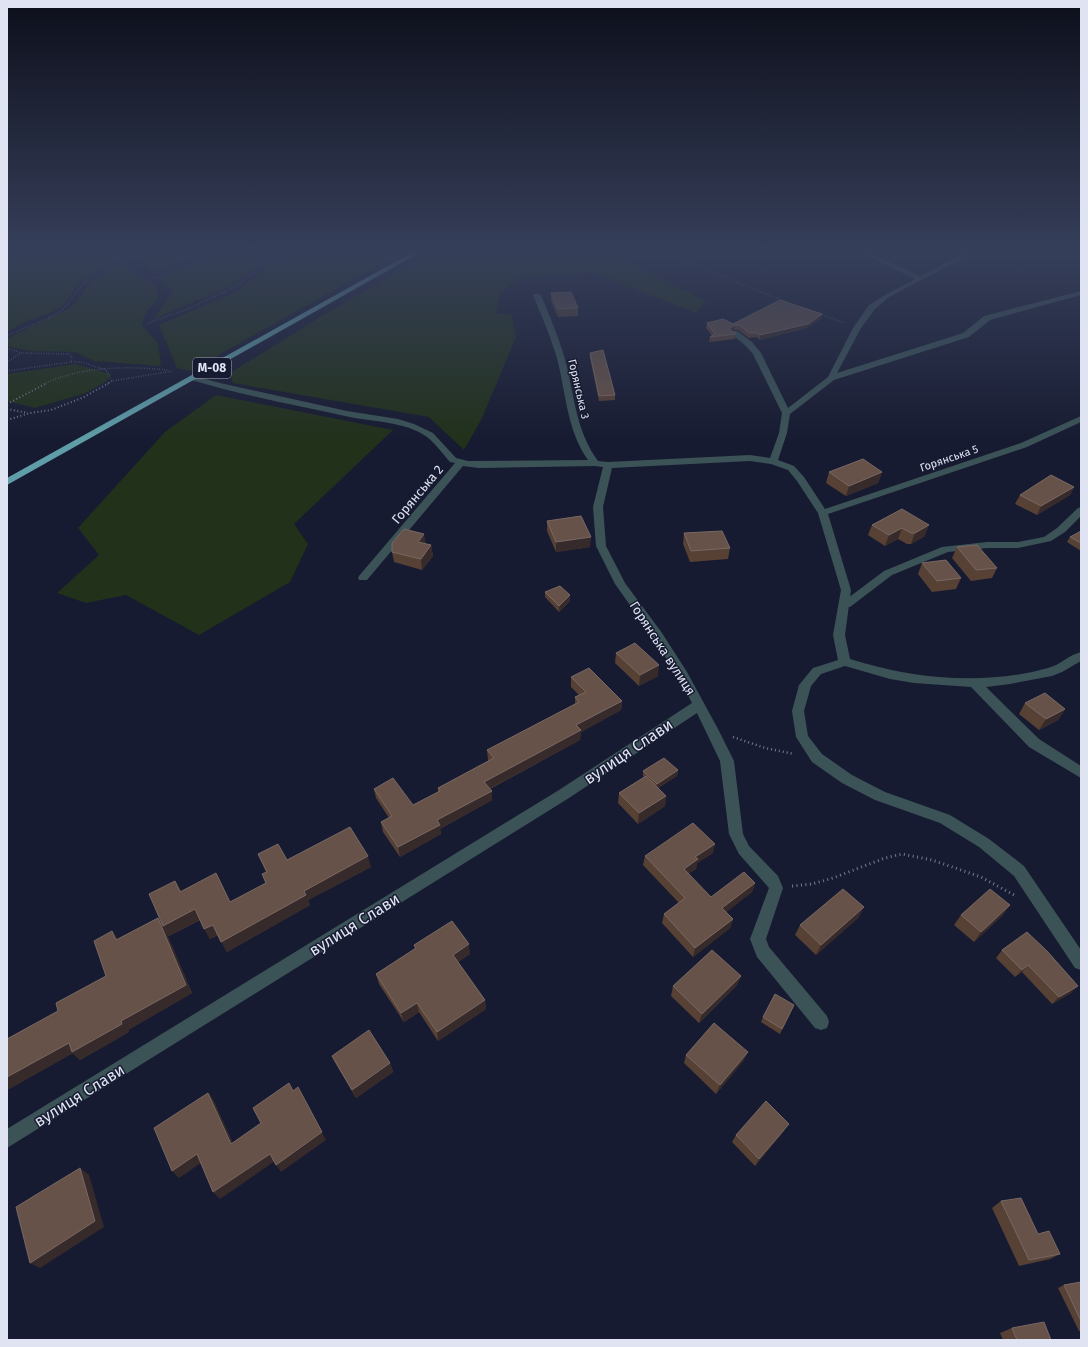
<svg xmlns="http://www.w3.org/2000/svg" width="1088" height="1347" font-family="'Fira Sans',sans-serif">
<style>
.green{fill:#21311a}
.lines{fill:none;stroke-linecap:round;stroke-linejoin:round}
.path-far3{stroke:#777b8e;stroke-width:1.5;stroke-dasharray:0.5 2;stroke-linecap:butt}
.path-far2{stroke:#777b8e;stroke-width:2;stroke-dasharray:1 2.5;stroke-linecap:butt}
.path-far1{stroke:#777b8e;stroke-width:2.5;stroke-dasharray:1 3;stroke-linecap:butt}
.path{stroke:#777b8e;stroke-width:3;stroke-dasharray:1 3.5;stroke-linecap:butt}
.lane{fill:#3b5357;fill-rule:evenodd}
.street{fill:#3b5357;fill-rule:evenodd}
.highway{fill:#5f9ea9;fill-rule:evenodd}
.wall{fill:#574034}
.shaded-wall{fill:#372a2a}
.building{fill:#665249;stroke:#796863}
.labels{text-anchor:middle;stroke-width:3;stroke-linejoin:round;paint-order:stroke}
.far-street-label{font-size:11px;fill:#dfe3f2;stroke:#171b31}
.shield{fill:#171b31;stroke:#a3a7b8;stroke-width:1}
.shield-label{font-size:12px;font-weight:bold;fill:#dfe3f2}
.street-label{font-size:13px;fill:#dfe3f2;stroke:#171b31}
.near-street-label{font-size:16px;fill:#dfe3f2;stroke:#171b31}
</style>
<rect width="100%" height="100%" fill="#171b31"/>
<path class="green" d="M7,253H125L122,260L101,268L81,280L63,306L45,315L27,321L7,332Z
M199,253L156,272L147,268L141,254Z
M214,253H275L266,258L233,285L154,319L173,291L160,278L200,263Z
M308,253H400L190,371L177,368L159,325L238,291L271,265Z
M431,253H610L706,301L696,313L594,273L524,277L501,291L496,314H511L516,337L482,418L464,450L429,417L233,383L230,373L327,313Z
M124,264L128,268L155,285L159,297L145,314L142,325L158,344L161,366L94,361L75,352L32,351L9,347L7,345V340L14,335L68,309L77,301L91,281L113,267Z
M75,364L111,374L107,381L86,393L35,408L7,401V374Z
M216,395L393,430L294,524L308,544L290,582L199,635L126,595L86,603L57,593L99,555L78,528L165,432Z"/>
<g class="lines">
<path class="path-far3" d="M665,253L796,306
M151,279L197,263L209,253
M820,314L845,323
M148,323L188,309L237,286L280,253
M7,336C24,327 44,322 60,311C70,304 74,294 82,285C93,272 112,266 128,261
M7,348L21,353L69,354L72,357L71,362
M7,362L21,353
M7,371L71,362H81L106,370L112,381
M44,384C81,366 128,366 168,370
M107,384L112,381L173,371"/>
<path class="path-far2" d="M7,404L47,383
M7,409L28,413
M7,420L30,413L51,410L82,398L109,383"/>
<path class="path-far1" d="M733,737L765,748L794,754"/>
<path class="path" d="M792,886L812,884L833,878L885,858L902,854L932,860L981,877L1014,895"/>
<path class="lane" d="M1081,507V516L1065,532L1051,541L1018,548H987L948,552L892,575L850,607H842L840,604L884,571L942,547L987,542H1018L1044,537L1057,528L1078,508Z"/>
<path class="street" d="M861,253H870L920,276L966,253H974L889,297L875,309L861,328L837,373L963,333L984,316L1081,291V295L990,320L969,337L834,380L790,414L787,433L778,460L794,466L804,477L825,509L1021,443L1081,416V422L1027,447L828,514L851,590L845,635L850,659C913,679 984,686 1048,668C1060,665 1069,655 1081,652V661L1062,672L1052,676L1010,684L986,687L1039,739L1081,766V778L1029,747L971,687L914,683L890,679L845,666L821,674L811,686L804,711L808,736L822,754L852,775L885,792L950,815L989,839L1024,866L1081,950V970L1075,968L1014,876L979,847L940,823L875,800L842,783L812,762L796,737L792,711L799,685L813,668L838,660L833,635L841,590L818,513L797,481L788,470L771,464L750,461L612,468L603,507L606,546L625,583L662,633L687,672L718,729L734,761L743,834L749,846L778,876L783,888L766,939L769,947L827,1016L829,1022L827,1028L821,1030L815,1028L757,957L750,939L769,888L739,854L729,834L720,761L697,713L569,798L7,1148V1129L559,790L692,703L678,677L654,639L615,584L596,546L593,507L603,467L595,466L479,468L463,466L367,580H359L358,578L359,576L455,463L450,462C443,454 436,444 427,437C406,421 370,422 345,416C294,405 242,395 191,380V376H194L220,383L347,411L398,419L414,424L433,433L456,458L468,461L588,460C566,430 566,390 556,355C550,335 541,315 533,295L537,293L541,295C549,315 558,335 564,356C574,391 575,430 598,461L608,462L750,455L770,458L779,433L782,413L753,354L746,346L730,333L734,331H737L752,342L761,353L788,408L828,377L853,328L869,305L885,295L915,279Z"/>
<path class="highway" d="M411,253H419L7,485V478Z"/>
</g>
<path class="wall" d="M551,293L578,308V316L558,317L551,301Z
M822,314L821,318L807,328L760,340L757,337L749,338L738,330H734L732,331L736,334L735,339L709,342L710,337L712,336L706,328L707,323L733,324Z
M590,353L615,395V400L599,401L590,358Z
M829,472H882L878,483L846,496L826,483Z
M1074,487L1070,495L1037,515L1015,504L1020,495Z
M902,509L925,536L911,544H907L898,539L885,546L868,535L872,525Z
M547,521L590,547L556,552L547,531Z
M1081,531V551L1067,542L1070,537Z
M684,533L730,548L728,559L690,562L683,544Z
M425,544L431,545L433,556L422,570L394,562L392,552Z
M957,547L997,568L992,578L971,581L952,558Z
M922,563L961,578L956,589L932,592L918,574Z
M545,592L570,601L559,612L545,597Z
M616,653L658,676L639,686L615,663Z
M571,677L622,701L621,710L581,732L580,740L490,789L492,791V800L440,829L441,834L400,857L383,832L381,822L389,818L376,798L374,789L413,805L438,792V788L488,761V760L487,750L575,704V697L579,695L571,687Z
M1025,703L1065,709L1058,720L1039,730L1019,714Z
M678,770L677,776L658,788L666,796L665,806L638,824L618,803L619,793L644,777L643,776V771Z
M713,853L697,863L696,869L688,874L711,897L755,883L752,892L726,912L733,919L730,928L693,957L662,923L664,914L679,903L643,865L645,856Z
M258,854L287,860L371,867L308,900L310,905L227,952L218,935L210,939L200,920L169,936L165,930L192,993L128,1030L129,1032L80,1060L73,1053L7,1090V1038V1039L58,1011L106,976L118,939L158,918L162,924L175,881L181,891L230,902L266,883L262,874L266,872Z
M961,915H1003L974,942L954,925Z
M859,917L816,955L795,935L800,925Z
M1027,932L1071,993L1052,1004L1022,972L1015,977L996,958L1002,950Z
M414,945L470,954L458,962L485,1000L486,1009L438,1041L419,1012L404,1022L379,984L376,974L415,949Z
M741,976L737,985L699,1023L671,996L673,986Z
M794,1005L780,1034L761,1022L763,1017Z
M686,1055L744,1060L716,1094L684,1063Z
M332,1056L390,1063L393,1072L356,1098L336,1064Z
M784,1131L755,1166L732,1142L736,1135Z
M1081,1169V1192L1080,1191Z
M1001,1201L1060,1254L1050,1259L1019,1266L992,1208Z
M1081,1282V1331H1079L1058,1288L1064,1285Z
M1012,1328L1051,1340H1003L1000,1333Z"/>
<path class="shaded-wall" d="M822,314L821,318L807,328L760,340V335Z
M735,325L734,330L729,333V329Z
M882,472L878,483L846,496L849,486Z
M1074,487L1070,495L1037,515L1041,506Z
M929,525L925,536L911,544L915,533Z
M902,528L898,539L885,546L889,535Z
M424,534L426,545L418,542Z
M591,537L590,547L556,552V542Z
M431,545L433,556L422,570L421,559Z
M570,595V601L559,612V606Z
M659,665L658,676L639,686L640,675Z
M622,701L621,710L581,732L580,740L485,791L484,782L576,725Z
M1065,709L1058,720L1039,730L1046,719Z
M678,770L677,776L656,789L657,784Z
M492,791V800L440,829L441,834L400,857L398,847L437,820Z
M666,796L665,806L638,824L639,813Z
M715,844L713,853L697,863L696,869L682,878L684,869L695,857Z
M368,856L371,867L308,900L310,905L227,952L221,942L304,891Z
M755,883L752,892L720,917L722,908Z
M1010,905L1003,915L974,942L981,932Z
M864,907L859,917L816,955L821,945Z
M195,909L201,919L169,936L165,929L192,993L128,1030L129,1032L80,1060L73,1053L7,1090V1077L69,1043L121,1021L158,918L163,926Z
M733,919L730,928L693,957L695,948Z
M213,925L219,934L210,939L204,929Z
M112,931L119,940H116Z
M469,944L470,954L454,964L453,955Z
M1028,965L1022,972L1015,977L1022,970Z
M741,976L737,985L699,1023L702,1014Z
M1078,986L1071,993L1052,1004L1059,997Z
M485,1000L486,1009L438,1041L437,1032Z
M417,1003L419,1012L404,1022L401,1013Z
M748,1052L744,1060L716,1094L720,1085Z
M390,1063L393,1072L356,1098L352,1090Z
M298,1087L326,1140L281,1172L276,1165Z
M208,1093L214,1101L237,1152L231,1144Z
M789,1124L784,1131L755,1166L759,1159Z
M197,1154L204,1161L179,1178L172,1171Z
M270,1154L275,1161L220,1199L213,1192Z
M80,1168L89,1175L104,1227L40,1268L30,1263Z"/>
<path class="building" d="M571,292L578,308L558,309L551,293Z
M780,300L822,314L808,324L760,335L757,333H750L739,325H735L729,329L736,334L710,337L715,334L707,323L723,319L733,324Z
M603,350L615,395L599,396L590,353Z
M863,459L882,472L849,486L829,472Z
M1051,475L1074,487L1041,506L1020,495Z
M902,509L929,525L915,533H911L902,528L889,535L872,525Z
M581,516L591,537L556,542L547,521Z
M404,529L424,534L418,542L431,545L421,559L392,552V543Z
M722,531L730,548L691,551L684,533Z
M1081,531V543L1070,537Z
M977,545L997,568L976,570L957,547Z
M946,560L961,578L937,581L922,563Z
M560,586L570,595L559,606L545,592Z
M635,643L659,665L640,675L616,653Z
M589,668L622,701L576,725L581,730L484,782L492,791L437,820L440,825L398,847L381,822L392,816L374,789L393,778L413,805L440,791L438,788L494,758L487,750L579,702L575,697L586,692L571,677Z
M1045,693L1065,709L1046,719L1025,703Z
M664,758L678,770L657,784L643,771Z
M646,776L666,796L639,813L619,793Z
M693,823L715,844L695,857L698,859L684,869L711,897L744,872L755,883L722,908L733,919L695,948L664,914L685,898L645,856Z
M350,827L368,856L304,891L306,895L221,942L213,925L204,929L195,909L163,926L149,894L175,881L180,892L216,873L230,902L266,883L262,874L267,872L258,854L278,844L287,860Z
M843,889L864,907L821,945L800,925Z
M990,889L1010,905L981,932L961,915Z
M158,918L186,985L121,1021L122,1024L72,1052L69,1043L7,1077V1039L58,1011L56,1003L106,976L94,941L112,931L116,940Z
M452,921L469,944L453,955L485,1000L437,1032L417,1003L401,1013L376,974L416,948L414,945Z
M1027,932L1047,951L1078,986L1059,997L1028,965L1022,970L1002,950Z
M712,950L741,976L702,1014L673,986Z
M775,994L794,1005L782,1029L763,1017Z
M714,1023L748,1052L720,1085L686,1055Z
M369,1030L390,1063L352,1090L332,1056Z
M289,1083L293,1091L298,1087L322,1132L276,1165L270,1154L213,1192L197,1154L172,1171L154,1128L208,1093L231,1144L261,1123L253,1108Z
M766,1101L789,1124L759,1159L736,1135Z
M80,1168L95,1221L30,1263L16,1207Z
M1021,1198L1038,1234L1049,1231L1060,1254L1029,1260L1001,1201Z
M1081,1282V1321L1064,1285Z
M1044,1322L1051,1340H1017L1012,1328Z"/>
<linearGradient id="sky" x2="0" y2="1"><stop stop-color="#0d0f1b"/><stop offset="0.57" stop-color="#363f5a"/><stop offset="1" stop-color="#363f5a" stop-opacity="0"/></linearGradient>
<rect width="1088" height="442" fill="url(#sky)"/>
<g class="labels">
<g class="far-street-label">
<text transform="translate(579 389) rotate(77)" y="4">Горянська 3</text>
<text transform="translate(949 458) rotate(-19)" y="4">Горянська 5</text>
</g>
<rect class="shield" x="193" y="358" width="38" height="20" rx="3"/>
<g class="shield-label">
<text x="212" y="372">М-08</text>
</g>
<g class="street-label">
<text transform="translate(417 494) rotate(-50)" y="5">Горянська 2</text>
<text transform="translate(663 648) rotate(57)" y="5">Горянська вулиця</text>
</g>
<g class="near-street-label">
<text transform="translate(628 751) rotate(-34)" y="6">вулиця Слави</text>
<text transform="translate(354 924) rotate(-32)" y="6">вулиця Слави</text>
<text transform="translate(79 1095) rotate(-32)" y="6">вулиця Слави</text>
</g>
</g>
<rect width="1088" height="1347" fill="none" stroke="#dfe3f2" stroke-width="16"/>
</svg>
